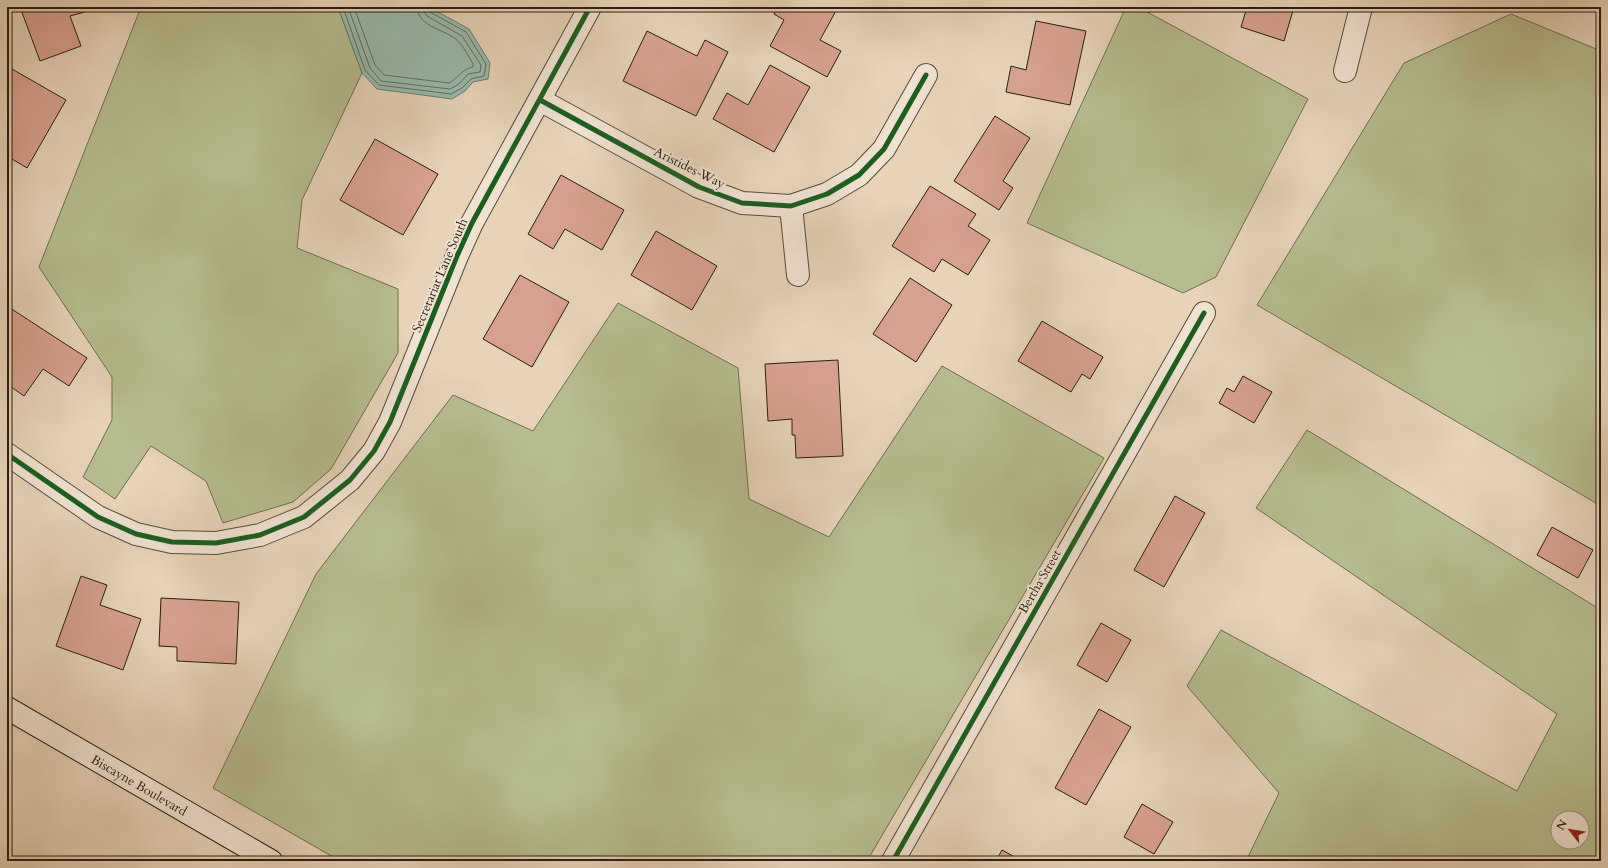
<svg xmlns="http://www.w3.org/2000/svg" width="1608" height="868" font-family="Cardo,serif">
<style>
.green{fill:#b6bc8e;stroke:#706c50;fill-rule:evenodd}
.water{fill:#97b9aa;stroke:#6c7b6d}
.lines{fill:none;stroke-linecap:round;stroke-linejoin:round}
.shore{stroke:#616b5e;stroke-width:1}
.building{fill:#d7a18f;stroke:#2b1d11}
.street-casing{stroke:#5a4a3b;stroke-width:24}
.secondary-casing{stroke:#2b1d11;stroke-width:24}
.street{stroke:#efe2d1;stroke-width:22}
.secondary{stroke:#efe2d1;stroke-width:22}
.cycleway-casing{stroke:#efe2d1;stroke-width:8}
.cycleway{stroke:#1b5e20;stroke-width:5}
.labels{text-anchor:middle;stroke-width:4;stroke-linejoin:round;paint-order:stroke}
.street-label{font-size:13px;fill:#2b1d11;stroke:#efe2d1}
</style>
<rect width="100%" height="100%" fill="#e6d3b8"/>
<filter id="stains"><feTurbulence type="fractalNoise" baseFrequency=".005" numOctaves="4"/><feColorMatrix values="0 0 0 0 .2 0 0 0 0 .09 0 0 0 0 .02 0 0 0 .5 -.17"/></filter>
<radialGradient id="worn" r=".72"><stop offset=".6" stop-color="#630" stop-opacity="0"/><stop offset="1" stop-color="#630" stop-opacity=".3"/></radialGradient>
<path class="green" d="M141,7H338L362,73L302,200L297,248L398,289V353L331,469L293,502L223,523L206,481L151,446L115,499L83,477L112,420V377L39,267Z
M1126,7H1138L1308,99L1216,277L1183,293L1027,223Z
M1511,14L1601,51V506L1257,305L1404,63Z
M618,303L738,368L749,499L829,537L942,366L1104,458L867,861H340L213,788L316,574L453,395L533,431Z
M1307,430L1601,610V861H1246L1279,793L1187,686L1221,630L1517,791L1557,714L1256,508ZM1558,818H1582V842H1558Z"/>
<path class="water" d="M338,7H429L469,29L490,63L488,79L473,82L465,91L452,99L377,89L362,73Z"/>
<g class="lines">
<path class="shore" d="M343,7L365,70L379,85L451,94L462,88L471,79L484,76L486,64L466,32L430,12L428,7
M348,7L370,68L381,81L450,89L459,84L468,74L480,72L481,65L462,36L427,16L424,12L423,7
M354,7L375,65L384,75L449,83C458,78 462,69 473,67V64C469,57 464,47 458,41C446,29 418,28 417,7"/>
</g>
<path class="building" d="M20,7H83L85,12L70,16L81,46L40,61Z
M778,7H838L820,40L841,51L827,77L770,46L784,20L774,14Z
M1247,7H1294L1284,41L1241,27Z
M1036,21L1086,31L1070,105L1006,92L1011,66L1026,70Z
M647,31L697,56L705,40L728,52L696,116L623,81Z
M770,65L810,87L774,152L713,119L727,93L748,105Z
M12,69L66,100L27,168L7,156V77Z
M995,116L1030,138L1003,181L1013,188L999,210L954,181Z
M375,139L438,174L403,235L340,200Z
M561,175L624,210L602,250L565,229L553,249L528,234Z
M930,186L976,214L968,226L990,240L968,275L942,259L934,272L892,246Z
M656,231L717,266L692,310L631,275Z
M520,275L569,302L532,367L483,339Z
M910,278L952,305L916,362L873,334Z
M7,306L87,358L69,386L43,369L24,396L7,384Z
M1042,321L1103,357L1090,379L1082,374L1071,392L1018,361Z
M838,360L843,456L796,458L795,435H792V419L768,421L765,364Z
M1243,376L1272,392L1254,423L1219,403L1227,388L1234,392Z
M1175,496L1205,513L1164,587L1134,570Z
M1552,527L1593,550L1578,578L1537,555Z
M81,576L107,585L100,605L141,619L123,670L56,646Z
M161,598L239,602L236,664L177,661V647L159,646Z
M1101,623L1131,640L1107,682L1077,665Z
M1099,709L1131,727L1086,805L1055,788Z
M1142,804L1173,822L1154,854L1124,837Z
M1002,850L1022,861H996Z"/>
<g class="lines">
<defs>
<path id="street" d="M1345,71L1361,7
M540,100L699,187L742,203L791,206L827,194L859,175L884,149L926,75
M791,206L798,275
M7,454L98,517L136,534L172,542L216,543L260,535L304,517L350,480L374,451L390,422L457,256L472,223L590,7
M893,861L1204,313"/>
<g id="secondary">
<path id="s1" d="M7,708L271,861"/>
</g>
</defs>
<use href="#street" class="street-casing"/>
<use href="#secondary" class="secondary-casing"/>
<use href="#street" class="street"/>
<use href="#secondary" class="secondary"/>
<defs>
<path id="cycleway" d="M540,100L699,187L742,203L791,206L827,194L859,175L884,149L926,75
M7,454L98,517L136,534L172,542L216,543L260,535L304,517L350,480L374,451L390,422L457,256L472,223L590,7
M893,861L1204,313"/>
</defs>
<use href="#cycleway" class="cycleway-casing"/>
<use href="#cycleway" class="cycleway"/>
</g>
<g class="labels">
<g class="street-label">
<text transform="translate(690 167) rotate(26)" y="5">Aristides Way</text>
<text transform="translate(439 275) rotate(-67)" y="5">Secretariat Lane South</text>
<text transform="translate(1039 581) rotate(-60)" y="5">Bertha Street</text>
<text dy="5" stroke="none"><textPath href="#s1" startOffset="153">Biscayne Boulevard</textPath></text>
</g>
</g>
<rect width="1608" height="868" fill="none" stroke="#e6d3b8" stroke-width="24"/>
<rect x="8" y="8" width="1592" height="852" fill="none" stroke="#2b1d11" stroke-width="2"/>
<rect x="12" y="12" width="1584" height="844" fill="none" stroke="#2b1d11"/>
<g transform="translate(1570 830) rotate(301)"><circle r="19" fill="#efe2d1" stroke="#a19384"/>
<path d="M0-3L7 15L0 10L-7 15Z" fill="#8f2418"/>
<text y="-6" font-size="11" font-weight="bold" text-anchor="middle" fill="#2b1d11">N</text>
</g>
<rect width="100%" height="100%" filter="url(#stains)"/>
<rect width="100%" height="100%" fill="url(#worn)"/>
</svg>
